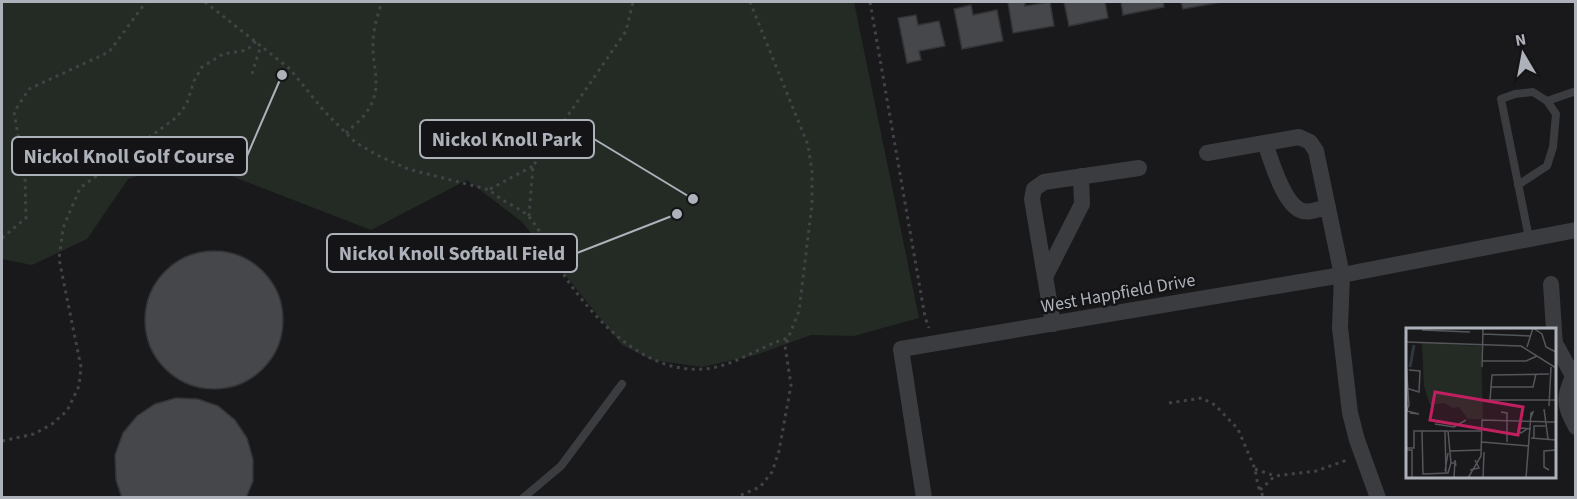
<svg xmlns="http://www.w3.org/2000/svg" width="1577" height="499" font-family="'Source Sans 3',sans-serif">
<style>
.green{fill:#232b24}
.building{fill:#46474b;stroke:#333437;stroke-width:1.5}
.lines{fill:none;stroke-linecap:round;stroke-linejoin:round}
.path{stroke:#414347;stroke-width:3;stroke-dasharray:3 4.5;stroke-linecap:butt}
.service{stroke:#3b3c40;stroke-width:8}
.minor{stroke:#3b3c40;stroke-width:16}
.labels{text-anchor:middle;stroke-width:5;stroke-linejoin:round;paint-order:stroke}
.street-label{font-size:18px;fill:#adb1ba;stroke:#141416}
.inset-river{fill:none;stroke:#30383f;stroke-width:3}
.inset-road{fill:none;stroke:#54565b;stroke-width:1.5}
.view{fill:#c12060;fill-opacity:0.15;stroke:#c12060;stroke-width:3}
.inset-edge{fill:none;stroke:#adb1ba;stroke-width:3}
.leader{fill:none;stroke:#adb1ba;stroke-width:2}
.callout-dot{fill:#adb1ba;stroke:#141416;stroke-width:2}
.callout{fill:#141416;stroke:#adb1ba;stroke-width:2}
.callout-label{font-size:20px;text-anchor:middle;font-weight:bold;fill:#adb1ba}
</style>
<rect width="100%" height="100%" fill="#19191b"/>
<path class="green" d="M2,2H854L919,318L854,336L811,335L756,355L702,367L652,360L622,345L522,222L467,180L371,230L190,160L128,179L87,239L32,265L2,259Z"/>
<path class="building" d="M1008,2H1025V6L1050,2L1054,26L1013,33Z
M1064,2H1105L1108,18L1069,26Z
M1121,2H1163L1164,7L1123,15Z
M1181,2H1222L1183,9Z
M971,5L973,15L997,10L1003,41L962,49L954,9Z
M916,15L918,25L939,21L945,46L919,51L921,60L907,63L898,18Z
M145 320a69 69 0 1 1 138 0a69 69 0 1 1-138 0Z
M176,398L198,399L218,406L235,420L247,438L253,459V481L246,498H122L116,480L115,455L123,433L137,416L155,404Z"/>
<g class="lines">
<path class="path" d="M205,2L290,69L324,111L355,142L377,155L408,169L490,190C501,202 522,208 530,218C546,238 555,263 570,284C602,328 652,378 712,368C739,363 761,346 788,338
M870,2L925,317L929,328
M252,74L261,45
M346,133C352,127 361,120 366,113C384,88 372,68 373,43C373,29 378,14 382,2
M490,189L533,166
M529,216L533,166L626,31L633,2
M2,238L26,218L25,176L14,112L29,89L109,52L146,2
M1169,403L1202,398L1215,405L1238,429L1255,469L1258,486L1264,498
M2,441L34,434L52,424L67,411L79,386L81,367L59,259L63,228L80,188L177,117L187,103L194,81L202,67L223,54L247,50L256,41
M1255,469L1275,476
M1260,490L1275,476L1316,471L1347,460
M734,498L760,487L772,472L779,451L791,385L785,346L799,311L812,204V172L808,145L750,2"/>
<path class="service" d="M1547,101L1576,91
M1518,185L1547,166L1553,147L1556,114L1547,101L1533,92L1515,94L1501,99L1529,238
M523,498L561,466L622,384"/>
<path class="minor" d="M1265,143C1271,160 1283,202 1300,210C1307,214 1319,209 1328,207
M1207,153L1299,137L1310,142L1316,151L1342,275L1340,328L1350,413L1357,440L1378,498
M1045,277L1082,204L1081,176
M1551,284L1554,330
M1053,324L1032,199L1034,189L1044,182L1139,168
M1554,332L1555,343L1573,376
M1576,370C1564,397 1562,401 1576,427
M924,498L901,349L1342,275L1576,230"/>
</g>
<g class="labels">
<g class="street-label">
<text transform="translate(1118 293) rotate(-10)" y="6">West Happfield Drive</text>
</g>
</g>
<g transform="translate(1406 328)">
<rect width="150" height="150" fill="#19191b"/>
<path d="M16,15L75,18L77,91H62L53,79L47,80L38,75L24,77L18,58Z" fill="#232b24"/>
<path class="inset-river" d="M4,39L8,17"/>
<path class="inset-road" d="M127,0L136,6L140,19L150,24M16,2L64,4M77,6L125,8M0,14L115,18L150,40M121,19L127,0M0,33L3,77L0,84M76,33H120L131,28M76,39L77,0M84,59H127L130,46M0,60L13,64L14,43L3,42M77,72H150M84,72L86,47L143,46M143,78L145,39M138,81L142,111M1,83L13,86L4,85M95,84L101,85V114M29,96L48,99L60,92M121,101L115,105L112,102L115,100L125,101M16,103L17,146L42,145L45,135M39,103L40,145M43,103H75M125,110L150,112M128,111V98H139M76,114L123,118M0,120H8V103H42L45,135H48M1,122H6V150M43,123L76,122M64,142L73,140L69,132M143,142L138,139V123L150,122M39,143L42,125M12,150H46M48,150L49,132L50,138M62,150L75,128L76,92L150,94M77,150L78,124M120,150L125,85L127,84L125,89"/>
<path class="view" d="M29,64L117,79L112,107L24,92Z"/>
<rect width="150" height="150" class="inset-edge"/>
</g>
<path class="leader" d="M693 199L594 139M282 75L247 156M677 214L577 253"/>
<g class="callout-dot">
<circle cx="693" cy="199" r="6"/>
<circle cx="282" cy="75" r="6"/>
<circle cx="677" cy="214" r="6"/>
</g>
<g class="callout">
<rect x="420" y="120" width="174" height="38" rx="6"/>
<rect x="12" y="137" width="235" height="38" rx="6"/>
<rect x="327" y="234" width="250" height="38" rx="6"/>
</g>
<g class="callout-label">
<text x="507" y="146">Nickol Knoll Park</text>
<text x="129" y="163">Nickol Knoll Golf Course</text>
<text x="452" y="260">Nickol Knoll Softball Field</text>
</g>
<rect width="1577" height="499" fill="none" stroke="#adb1ba" stroke-width="6"/>
<g transform="translate(1523 54) rotate(350)" stroke="#141416" stroke-width="4.5" paint-order="stroke">
<path d="M0-4.5L10 22L0 15L-10 22Z" fill="#adb1ba"/>
<text y="-9" font-size="16" font-weight="bold" text-anchor="middle" fill="#adb1ba">N</text>
</g>
</svg>
